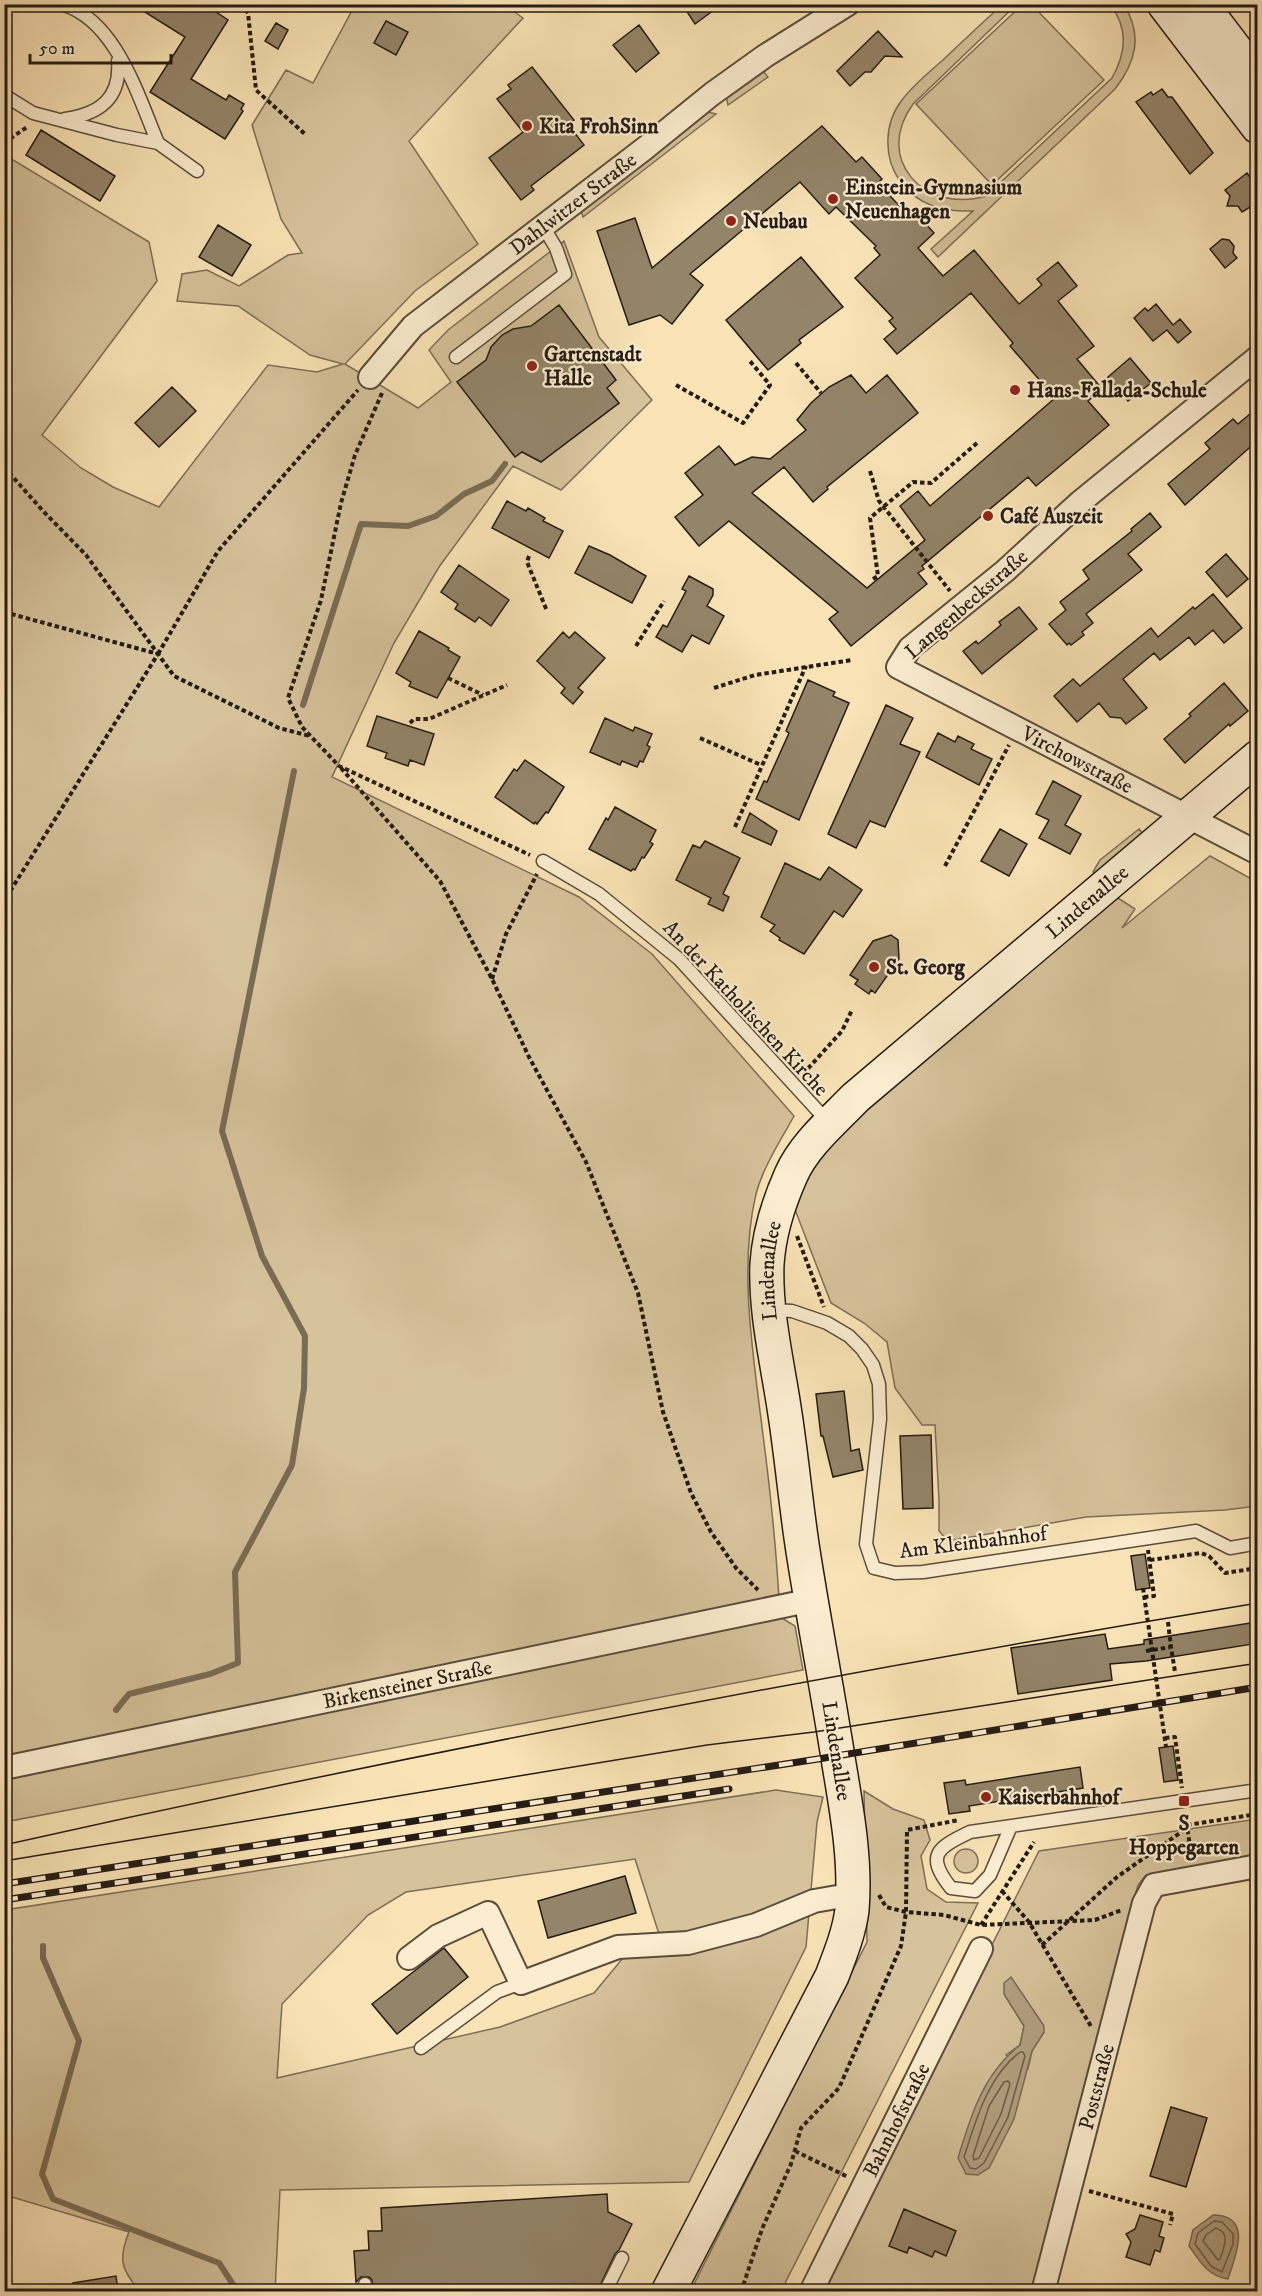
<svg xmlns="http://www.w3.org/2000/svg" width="1262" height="2296" font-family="'IM FELL DW Pica',serif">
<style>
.green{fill:#d6c29b;stroke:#7e6e58;stroke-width:1.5;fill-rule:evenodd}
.water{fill:#b2a080;stroke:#7a6b55;stroke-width:1.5}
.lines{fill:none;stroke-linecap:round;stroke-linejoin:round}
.shore{stroke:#6c5e4a;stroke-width:1.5}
.stream{stroke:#7a6b55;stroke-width:6}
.building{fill:#948469;stroke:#251b14;stroke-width:1.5}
.lane-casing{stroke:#5a4d3d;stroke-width:15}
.street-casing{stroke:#5a4d3d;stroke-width:26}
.secondary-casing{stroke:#251b14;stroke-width:36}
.path{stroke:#251b14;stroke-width:4;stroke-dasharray:4.5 3;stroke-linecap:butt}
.lane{stroke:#fcedd0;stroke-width:12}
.street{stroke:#fcedd0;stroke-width:22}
.secondary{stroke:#fcedd0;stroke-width:33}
.tram{stroke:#251b14;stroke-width:1.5}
.rail-casing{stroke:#251b14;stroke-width:7}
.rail{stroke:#fcedd0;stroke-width:4.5;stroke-dasharray:14;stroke-linecap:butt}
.path-bridge{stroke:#251b14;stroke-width:4;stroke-dasharray:4.5 3;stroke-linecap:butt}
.poi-dot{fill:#8f2418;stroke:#fcedd0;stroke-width:2}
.labels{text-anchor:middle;stroke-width:4.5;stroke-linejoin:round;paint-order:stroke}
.poi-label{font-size:21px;font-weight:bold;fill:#251b14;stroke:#fcedd0;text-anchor:start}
.street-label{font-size:21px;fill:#251b14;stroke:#fcedd0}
</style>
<rect width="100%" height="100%" fill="#fae4b7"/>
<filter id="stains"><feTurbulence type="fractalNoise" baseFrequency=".00333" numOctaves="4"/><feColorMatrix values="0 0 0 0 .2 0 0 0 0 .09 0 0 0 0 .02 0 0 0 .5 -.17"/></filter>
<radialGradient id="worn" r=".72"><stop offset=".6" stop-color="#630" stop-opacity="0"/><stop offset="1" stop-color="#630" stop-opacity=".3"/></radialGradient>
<path class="green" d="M355,5H505L523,18L409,141L478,244L415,291L345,364L418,408L451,382L429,350L448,330L564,241L599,337L652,400L561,490L513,466L439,567L394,643L332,777L579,897L652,954L794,1116C781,1140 763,1167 756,1194C738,1269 754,1360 763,1435C771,1496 777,1556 780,1617L795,1626L803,1670L5,1822V155L149,242L157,281L42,435L81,468L113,487L159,507L268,365L317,372L343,364L310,355L238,306L177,301L182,274L207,270L239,286L288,255L302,253L281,219L252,125L286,70L313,83Z
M1002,5H1016L913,104C873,159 924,214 986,196L1112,78C1126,53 1129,28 1110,5H1124C1143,35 1136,62 1115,89L938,257L931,249L973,211C944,212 918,206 900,181C883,157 884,123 902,100C914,84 931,71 945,58C964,40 983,22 1002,5Z
M1022,5H1032L1104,80L992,185L916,104Z
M763,71L768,77L728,105L726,96Z
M707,112L716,114L583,217L580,207Z
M1139,829L1143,834L1098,874L1093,872L1100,860Z
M1210,856L1257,882V1506L1225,1510L1086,1517L948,1541L939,1531V1500L935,1425H922L895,1388L887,1342L864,1323L831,1303L794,1207L801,1181L831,1139L897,1081L1118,898L1135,909L1122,928Z
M776,1790L823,1797L817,1822L806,1947L689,2182L280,2190L275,2292L140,2291C121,2270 118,2259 129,2232L5,2195V1910ZM635,1859L666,1956L623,1958L594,1993L500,2027L277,2078L282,2004L368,1915L406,1892Z
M864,1791L893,1809L924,1820L930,1840L921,1856L927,1889L946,1902L978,1903L781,2291L690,2292L867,1942Z
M1257,1819V1858L1146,1875L1138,1885L1031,2291L818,2292L1039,1851ZM1004,1994L1044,2032L1032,2051L1028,2069L1006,2055L1020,2045L1024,2026Z
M954 1861a12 12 0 1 1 24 0a12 12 0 1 1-24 0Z"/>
<path class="water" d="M1011,1977L1044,2026V2032L1032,2051L1014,2119L989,2168L978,2175L966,2174L958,2158C971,2115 983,2074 1020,2045L1024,2026L1004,1994V1983Z
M1213,2215C1254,2215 1235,2257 1228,2279C1208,2276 1200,2262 1189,2246L1193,2230Z"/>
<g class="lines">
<path class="shore" d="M1020,2052H1023L1025,2056L1008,2117L984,2163L976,2169L970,2168L964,2157C976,2120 988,2076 1020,2052Z
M1008,2081L1010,2084L1001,2114L979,2158L974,2160L973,2156L989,2106L1004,2082Z
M1214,2221L1222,2222L1233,2234V2244L1222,2272L1211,2266L1195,2244L1198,2233Z
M1216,2228C1231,2233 1224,2247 1220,2259L1218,2260L1203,2241L1206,2235Z"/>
<path class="stream" d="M303,705L361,524L408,526L436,516L464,494L492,481L505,464
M116,1710L129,1694L210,1674L238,1663L235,1572L292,1465L304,1388L305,1336L262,1256L222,1131L294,771
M43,1946V1958L79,2041L42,2174L53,2199L219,2263L238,2292"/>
</g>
<path class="building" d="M132,4H204L228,20L191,79L226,100L229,95L244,104L241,109L243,111L225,139L150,92L185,37Z
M682,4H722L695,24Z
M386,21L408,32L396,55L374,43Z
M276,23L288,30L278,49L265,41Z
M639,25L659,53L636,72L613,45Z
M878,31L902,57L885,56L871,72H865L850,86L837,71Z
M532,67L574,120L568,124L584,145L531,186L534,190L521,200L489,158L523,132L497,99L511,89L508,85Z
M1162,89L1168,97H1172L1213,153L1190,174L1136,102L1151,92L1153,95Z
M822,126L856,162L862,157L882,179L878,183L906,213L911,208L934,233L918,248L943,276L974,250L1019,304L1042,285L1037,279L1058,262L1077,286L1058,301L1094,346L1077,359L1102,389L1088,401L1109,425L1036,486L1028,477L922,566L924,569L918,573L927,584L851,646L829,619L838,612L729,521L699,546L675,517L703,495L685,473L719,446L735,465L752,457L770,459L806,430L797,420L811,403L829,387L851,375L866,393L887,375L918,413L827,487L828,489L813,502L784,467L752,493L867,588L925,540L900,506L918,491L930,506L1055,398L1010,346L1013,343L971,293L897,354L884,339L896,329L889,321L893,318L855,278L880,255L874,248L876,246L836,207L829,214L800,182L690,274L703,285L672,324L660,315L629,325L597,231L635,218L652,268Z
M41,130L115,176L100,201L26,155Z
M1247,173L1257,187V203L1242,212L1238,206H1227L1230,196L1225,190Z
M218,225L251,245L232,276L199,257Z
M1222,239L1229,240L1234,246L1233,253L1237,258L1225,268L1210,249Z
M801,257L843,307L799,340L801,343L768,370L726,320Z
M1156,304L1173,325L1180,319L1191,332L1178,343L1167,330L1153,341L1134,318L1145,308L1148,311Z
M559,305L616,380L607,388L619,403L541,462L522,452L515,457L457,382L486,360L491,347L502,335L513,329L531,326Z
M1130,358L1151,383L1128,401L1108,377Z
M172,387L196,411L159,447L135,423Z
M1257,408V441L1185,505L1168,484L1210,449L1205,443L1233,419L1238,424Z
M507,501L526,511L528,508L545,518L543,521L563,531L549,558L492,528Z
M1150,513L1161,527L1128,554L1142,570L1086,614L1093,623L1082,632L1084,635L1071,645L1069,643L1067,645L1049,624L1066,610L1060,602L1089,579L1083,570L1132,531L1131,529Z
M589,546L610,555L646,576L632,603L575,573Z
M1226,554L1248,579L1227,597L1206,572Z
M459,565L509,600L491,626L479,617L475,622L455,609L458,604L441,592Z
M689,576L713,589V595L707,606L724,616L709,644L692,635L682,652L656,637L663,625L667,627L686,591L682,589Z
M1213,594L1242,628L1224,643L1213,630L1195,645L1189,637L1160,660L1154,653L1123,679L1147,708L1126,724L1121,718L1110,717L1099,703L1077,722L1054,696L1073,679L1080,686L1151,628L1158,637L1193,607L1195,609Z
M1019,607L1037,629L982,674L963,651L976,641L978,644L1001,625L999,622Z
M419,631L449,648L448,650L460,657L437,698L409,686L411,682L396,673Z
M563,632L569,638L575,632L605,658L578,688L583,692L573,704L561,693L565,688L537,661Z
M808,680L835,692L833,696L849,703L799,820L756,799L764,781L767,782L789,733L786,731Z
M1224,683L1248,711L1230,726L1229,724L1185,763L1164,739L1191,716L1189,714Z
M886,705L913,718L900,744L920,752L885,827L870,821L856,848L828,834Z
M377,716L434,734L424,765L410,760L408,766L385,758L387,753L367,746Z
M605,718L633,731L635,727L652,734L647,745L650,747L643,762L640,761L637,767L622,761L620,765L590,752Z
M938,733L955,742L958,736L974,744L971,749L992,759L979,785L926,757Z
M525,760L564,787L548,813L546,812L537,824L535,822L534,824L495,797L514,769L517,771Z
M1053,781L1081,796L1065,825L1081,834L1070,854L1039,838L1049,820L1036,814Z
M615,807L656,830L650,842L653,844L644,858L642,857L635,870L633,869L631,871L589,849L606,818L608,820Z
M750,813L777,831L771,845L742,832Z
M1000,829L1027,844L1009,876L981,861Z
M705,841L740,858L723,894L729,897L723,911L708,904L711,898L676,880L693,845L700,848Z
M785,863L820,880L829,867L862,890L843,917L834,911L804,954L779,940L780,938L770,931L775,925L761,917Z
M891,935L898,940L899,959L875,993L871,990L869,994L855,984L858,980L850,975L873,941Z
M844,1391L851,1451L859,1449L863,1470L833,1477L823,1436H821L816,1394Z
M931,1435L933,1508L903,1509L900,1436Z
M1145,1554L1150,1588L1136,1590L1131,1556Z
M1250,1623L1253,1644L1146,1661L1110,1664L1112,1680L1018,1694L1011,1648L1105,1634L1108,1649L1144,1644V1640Z
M1173,1746L1178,1780L1164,1782L1159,1748Z
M1080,1767L1083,1788L969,1806L970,1811L949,1814L944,1783L965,1780L966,1785Z
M625,1876L636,1913L548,1938L538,1901Z
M444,1948L468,1977L397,2034L372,2004Z
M1171,2107L1207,2118L1186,2187L1150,2176Z
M607,2194L608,2212L632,2224L619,2250L615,2254L597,2292H373L372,2280L369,2277H361L356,2282L354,2251L369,2250L368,2231H382L381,2208Z
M904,2209L956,2231L946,2256L935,2251L932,2257L909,2247L907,2253L889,2246Z
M1140,2215L1163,2222L1159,2236L1164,2238L1160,2252L1155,2250L1150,2265L1126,2257L1131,2242L1126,2234L1135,2229Z
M116,2276L118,2292H73V2283Z"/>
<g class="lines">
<defs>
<path id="lane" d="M61,4C116,19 138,96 158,143
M4,95L33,113L117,135L158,143L197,171
M65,119C100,114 121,98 118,61
M456,357L565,274L556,248L543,226
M543,861L599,894L679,959L829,1123
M770,1310L792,1311L827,1323L849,1336L862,1349L873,1365L879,1384L880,1419L866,1544L874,1568L895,1573L923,1572L1196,1531L1230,1548L1258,1543
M1011,1826L990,1875L975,1891L951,1888C925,1855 937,1848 970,1832L1258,1790
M421,2048L497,1992L521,1983
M365,2284V2292
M605,2292L622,2258"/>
<g id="street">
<path id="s1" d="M1258,357L1079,503L1005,571L910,648L898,667L1258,853"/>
<path id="s2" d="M370,377L413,326L644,149L712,94L765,56L848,4"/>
<path id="s3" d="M4,1768L812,1600"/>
<path d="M409,1958L438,1936L488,1913L521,1983L618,1947L688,1943L756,1925L814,1901L837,1897L852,1898"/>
<path id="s4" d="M811,2292L981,1949"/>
<path id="s5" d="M1043,2292L1144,1903L1154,1885L1258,1866"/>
</g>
<g id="secondary">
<path d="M1164,4L1258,127"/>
<path d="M1201,4L1258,79"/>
<path id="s6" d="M668,2292L832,1976C840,1955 849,1933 852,1910C856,1861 847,1812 839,1764C828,1693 814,1622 803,1551C796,1506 792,1460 785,1414C778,1365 765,1314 767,1264C769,1234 779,1202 791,1175C804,1145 833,1121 855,1098L1258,757"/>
</g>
</defs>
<use href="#lane" class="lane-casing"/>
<use href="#street" class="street-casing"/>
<use href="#secondary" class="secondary-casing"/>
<path class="path" d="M240,4L248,13L256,90L306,135
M4,143L27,127
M796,363L821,393
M676,385L743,423L770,385L749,360
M382,393L355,455L341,503L321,600L288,698L302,727L339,766L530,855
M4,467L43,511L86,555L158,654L4,901
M870,471L879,501L950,591
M529,556L527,562L547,611
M873,579L878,576L870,518L913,482L931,483L977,443
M4,612L158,654L174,676L279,728L310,736
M636,646L664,601
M158,654L218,551L358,390
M448,678L483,695
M714,688L755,675L852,660
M410,723L414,719H429L507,685
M700,738L761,765
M341,768L440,881L492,979L529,1057L586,1162L638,1293L663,1412L691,1493L711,1532L736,1568L758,1590
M735,827L806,666
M945,866L1009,745
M492,979L506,934L537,874
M803,1074L842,1031L852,1010
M797,1236L824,1307
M1150,1560L1201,1553L1209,1556L1225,1573L1258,1568
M1144,1597L1154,1596L1148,1550
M1168,1622L1171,1647
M1146,1651L1171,1647L1175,1672
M1165,1738L1175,1737L1182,1788
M1185,1815L1192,1858
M1187,1825L1258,1814
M1002,1891L1029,1922L1092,2028
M879,1895L886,1907L906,1912L944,1915L981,1925L1095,1920L1122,1910
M981,1925L1034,1842
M1042,1945L1117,1877L1187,1828
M795,2151L848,2177
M1089,2191L1173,2214L1170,2225
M741,2292L762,2229L791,2164L801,2128L839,2088L901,1946L906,1912L907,1830L959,1820"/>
<use href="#lane" class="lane"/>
<use href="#street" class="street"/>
<use href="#secondary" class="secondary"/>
<path class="tram" d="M4,1845C420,1752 838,1672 1258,1603
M4,1861L707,1745L814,1732L1258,1663"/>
<defs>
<path id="rail" d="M4,1884L818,1759L1258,1687
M4,1900L729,1789"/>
</defs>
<use href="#rail" class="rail-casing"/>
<use href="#rail" class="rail"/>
<path class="path-bridge" d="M1143,1588L1166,1747"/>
</g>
<g class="poi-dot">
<circle cx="527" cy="126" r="6"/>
<circle cx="833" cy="199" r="6"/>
<circle cx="731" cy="221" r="6"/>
<circle cx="532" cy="366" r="6"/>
<circle cx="1015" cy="390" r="6"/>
<circle cx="988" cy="516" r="6"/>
<circle cx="874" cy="967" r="6"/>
<circle cx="986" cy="1797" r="6"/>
<rect x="1178" y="1795" width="12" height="12" rx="3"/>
</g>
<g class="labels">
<g class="poi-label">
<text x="539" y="133">Kita FrohSinn</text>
<text x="845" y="194">Einstein-Gymnasium<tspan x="845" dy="24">Neuenhagen</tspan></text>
<text x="743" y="228">Neubau</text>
<text x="544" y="361">Gartenstadt<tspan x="544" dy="24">Halle</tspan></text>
<text x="1027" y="397">Hans-Fallada-Schule</text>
<text x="1000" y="523">Café Auszeit</text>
<text x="886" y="974">St. Georg</text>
<text x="998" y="1804">Kaiserbahnhof</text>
<text x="1184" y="1830" text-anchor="middle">S<tspan x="1184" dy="24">Hoppegarten</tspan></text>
</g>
<g class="street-label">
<text dy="7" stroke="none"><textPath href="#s2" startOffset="268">Dahlwitzer Straße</textPath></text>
<text transform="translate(966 604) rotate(-41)" y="7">Langenbeckstraße</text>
<text dy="7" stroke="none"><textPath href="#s1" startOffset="678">Virchowstraße</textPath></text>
<text dy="7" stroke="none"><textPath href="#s6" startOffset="1575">Lindenallee</textPath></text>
<text transform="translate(746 1008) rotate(47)" y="7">An der Katholischen Kirche</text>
<text dy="7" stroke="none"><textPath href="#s6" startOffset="1071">Lindenallee</textPath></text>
<text transform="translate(973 1542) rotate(-7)" y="7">Am Kleinbahnhof</text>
<text dy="7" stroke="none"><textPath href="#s3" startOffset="412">Birkensteiner Straße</textPath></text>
<text transform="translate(837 1751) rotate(81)" y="7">Lindenallee</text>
<text dy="7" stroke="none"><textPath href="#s5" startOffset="212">Poststraße</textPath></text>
<text dy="7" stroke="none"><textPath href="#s4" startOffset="192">Bahnhofstraße</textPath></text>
</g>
</g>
<rect width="1262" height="2296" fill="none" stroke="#fae4b7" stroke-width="24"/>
<rect x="6" y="6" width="1250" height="2284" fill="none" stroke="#251b14" stroke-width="3"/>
<rect x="12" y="12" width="1238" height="2272" fill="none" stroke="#251b14" stroke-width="1.5"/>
<path d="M30 54v9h141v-9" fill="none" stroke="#251b14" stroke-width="3"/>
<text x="39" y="54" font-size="18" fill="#251b14" stroke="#fcedd0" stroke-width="4.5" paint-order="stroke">50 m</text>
<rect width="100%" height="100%" filter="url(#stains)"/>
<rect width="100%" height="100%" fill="url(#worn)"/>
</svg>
